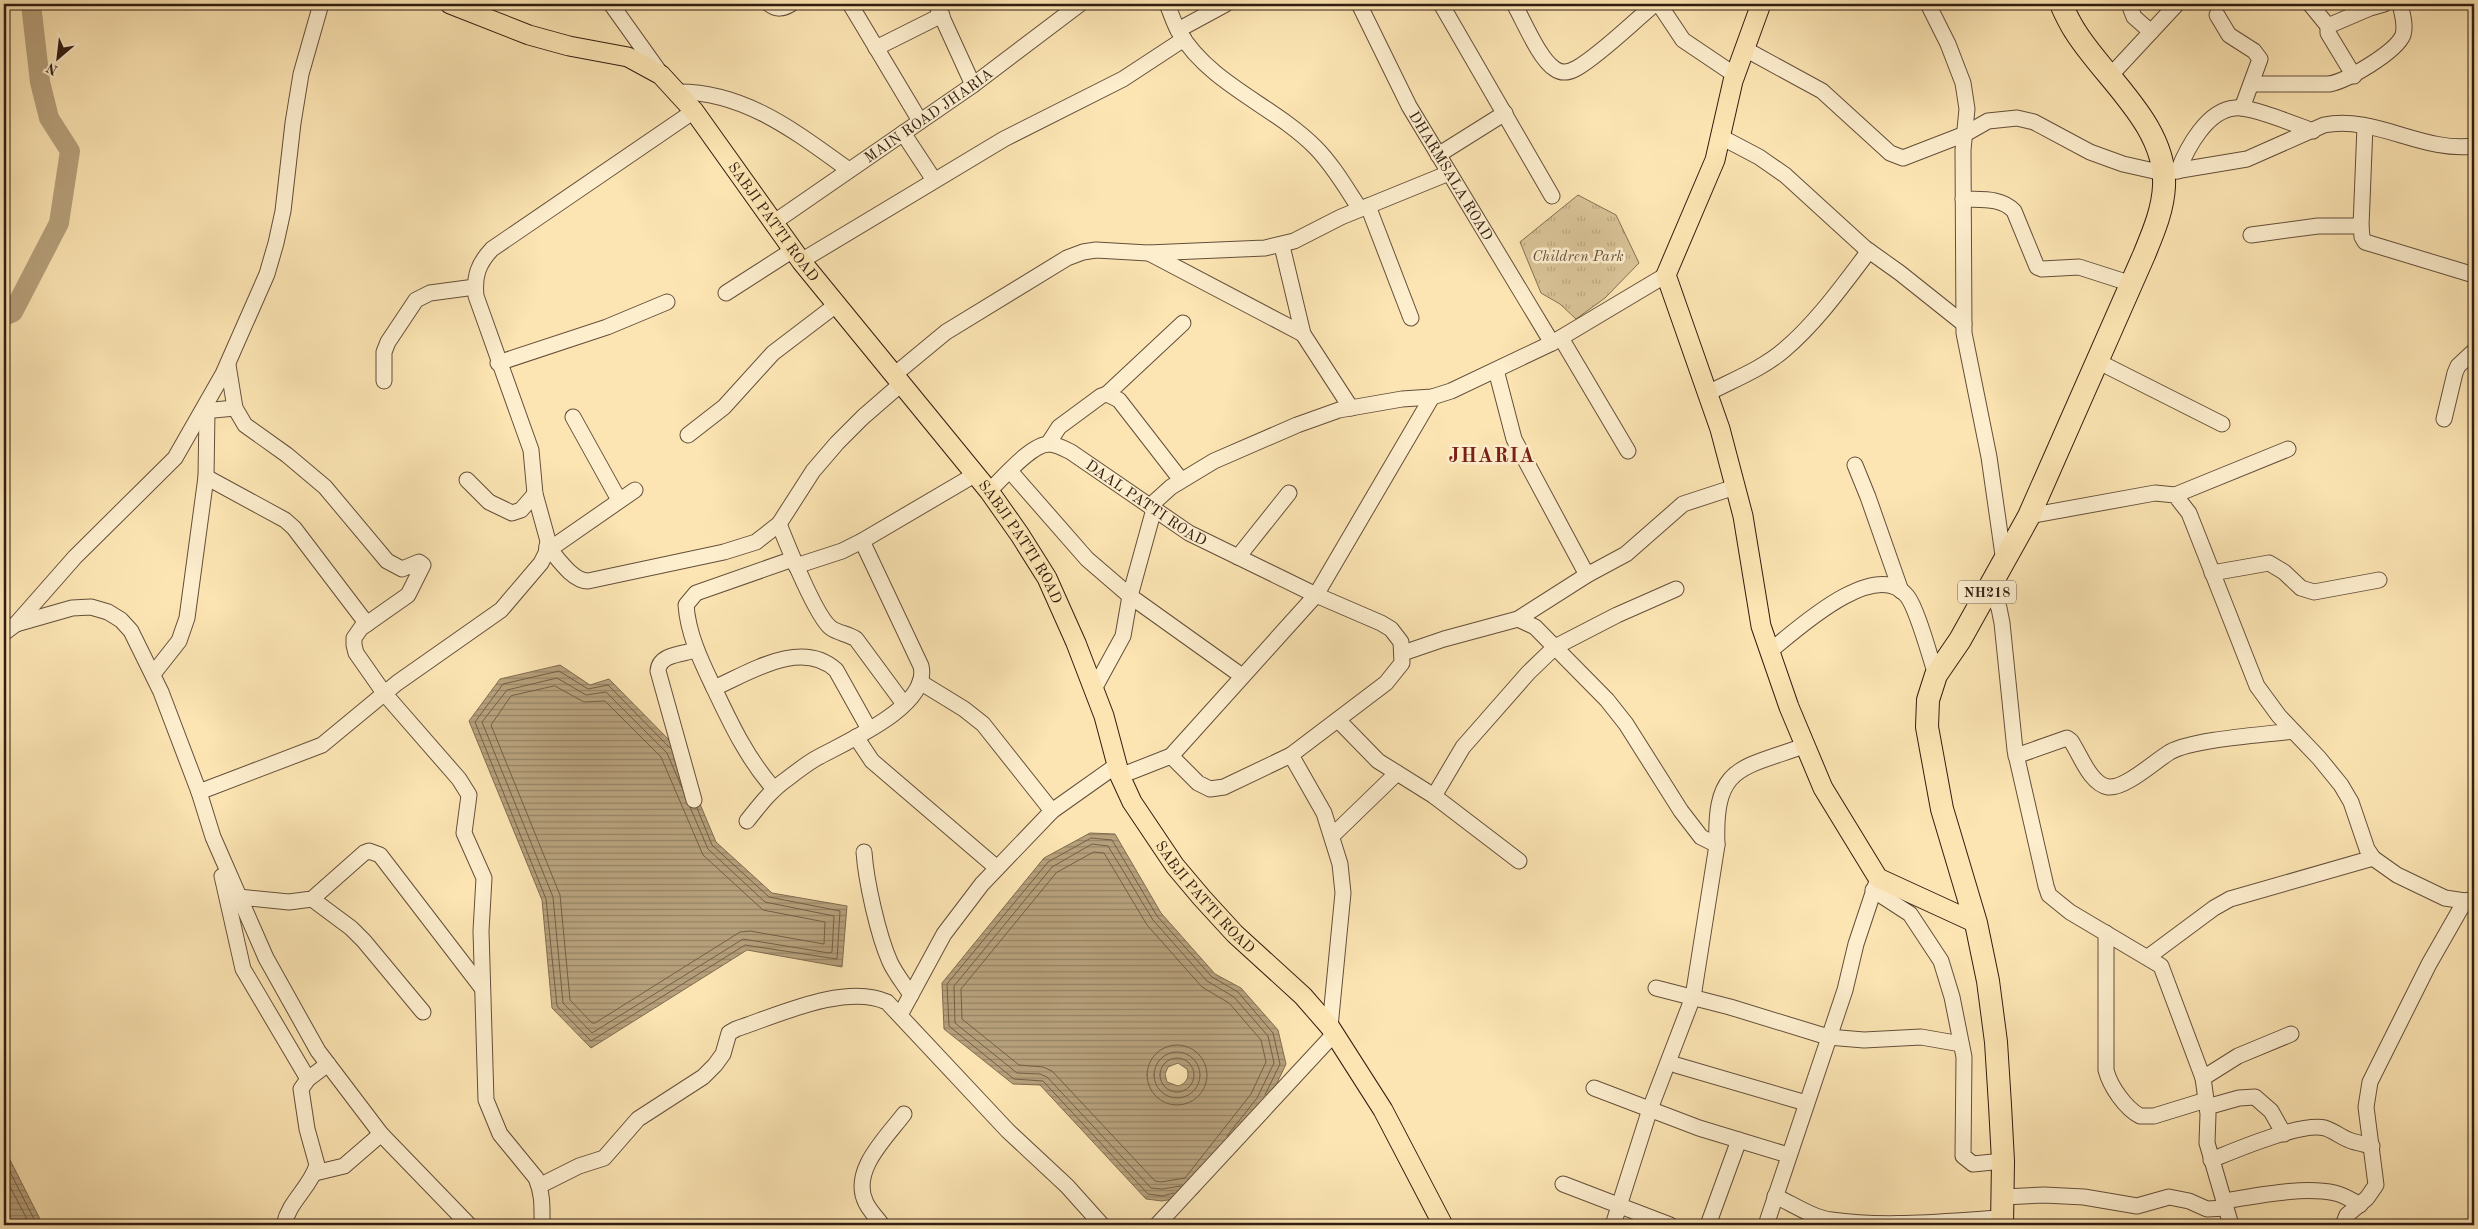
<svg xmlns="http://www.w3.org/2000/svg" width="2478" height="1229" font-family="'Old Standard TT',serif">
<style>
.grass{fill:url(#grass-tufts);stroke:#857054}
.water{fill:url(#water-rules);stroke:#816c51;fill-rule:evenodd}
.lines{fill:none;stroke-linecap:round;stroke-linejoin:round}
.shore{stroke:#745f46;stroke-width:1}
.river{stroke:#b7a17c;stroke-width:20}
.minor-casing{stroke:#644f3a;stroke-width:17}
.major-casing{stroke:#311d11;stroke-width:21}
.highway-casing{stroke:#311d11;stroke-width:24}
.minor{stroke:#fdeece;stroke-width:15}
.major{stroke:#fce5b3;stroke-width:19}
.highway{stroke:#fce5b3;stroke-width:22}
.labels{text-anchor:middle;stroke-width:5;stroke-linejoin:round;paint-order:stroke}
.shield{fill:#fdeece;stroke:#6e5c4a;stroke-width:1}
.shield-label{font-size:14px;font-weight:bold;fill:#311d11}
.street-label{font-size:15px;fill:#311d11;stroke:#fdeece}
.park-label{font-size:15px;font-style:italic;fill:#634f39;stroke:#fdeece}
.district-label{font-size:20px;font-weight:bold;letter-spacing:1px;fill:#7a1f14;stroke:#fdeece}
</style>
<defs>
<pattern id="grass-tufts" width="24" height="20" patternUnits="userSpaceOnUse" patternTransform="scale(1.25)"><rect width="24" height="20" fill="#d9c397"/><path d="M3 7l-1-3M5 7V3M7 7l1-3M15 17l-1-3M17 17v-4M19 17l1-3" fill="none" stroke="#bba781"/></pattern>
<pattern id="water-rules" width="6" height="5" patternUnits="userSpaceOnUse" patternTransform="scale(1.25)"><rect width="6" height="5" fill="#b7a17c"/><path d="M0 2.5h6" fill="none" stroke="#958364"/></pattern>
</defs>
<rect width="100%" height="100%" fill="#fce5b3"/>
<filter id="stains"><feTurbulence type="fractalNoise" baseFrequency=".004" numOctaves="4"/><feColorMatrix values="0 0 0 0 .2 0 0 0 0 .09 0 0 0 0 .02 0 0 0 .5 -.17"/></filter>
<radialGradient id="worn" r=".72"><stop offset=".6" stop-color="#630" stop-opacity="0"/><stop offset="1" stop-color="#630" stop-opacity=".3"/></radialGradient>
<path class="grass" d="M1578,195L1616,215L1639,263L1605,298L1576,319L1560,304L1541,293L1520,242Z"/>
<path class="water" d="M560,665L590,685L609,679L676,747L716,842L772,893L847,906L842,967L747,950L591,1048L552,1008L542,900L469,721L500,679Z
M1090,833L1115,834L1161,913L1215,974L1241,988L1278,1030L1286,1064L1267,1104L1196,1195L1162,1201L1146,1199L1040,1085L1013,1084L944,1029L942,983L1044,858ZM1178,1063L1187,1069C1190,1077 1186,1084 1178,1086L1167,1082L1165,1074L1168,1067Z
M4,1148L43,1225H4Z"/>
<g class="lines">
<path class="shore" d="M555,686L584,702L605,701L661,757L703,855L763,910L825,922L824,944L750,931L740,932L595,1023H592L570,1000L560,895L491,725L511,696Z
M670,748L608,685L588,689L559,671L503,684L475,722L546,899L557,1006L591,1041L745,945L837,959L840,911L769,897L712,845L697,808
M682,788L667,753L606,692L586,695L557,678L507,690L482,722L553,897L563,1003L592,1033L743,939L829,953L832,952L834,916L765,902L708,849L690,807
M1094,852L1104,853L1147,925L1202,987L1229,1003L1261,1040L1266,1062L1251,1094L1185,1178L1161,1182L1155,1181L1052,1071L1043,1067L1019,1065L962,1019L961,989L1056,873Z
M1147 1075a30 30 0 1 1 60 0a30 30 0 1 1-60 0Z
M1154 1075a23 23 0 1 1 46 0a23 23 0 1 1-46 0Z
M1160 1075a17 17 0 1 1 34 0a17 17 0 1 1-34 0Z
M4,1160L37,1225
M4,1175L30,1225
M1181,1186L1162,1189L1151,1188L1047,1077L1040,1074L1017,1073L955,1023L954,986L1052,867L1092,844L1108,846L1153,920L1207,981L1234,997L1268,1036L1274,1063L1257,1098L1227,1136
M1174,1193L1162,1196L1148,1194L1043,1081L1014,1079L949,1026L947,984L1048,862L1091,838L1112,840L1157,916L1212,977L1238,992L1273,1033L1280,1064L1265,1095"/>
<path class="river" d="M4,316L13,312L59,223L70,151L49,118L40,82L31,4"/>
<defs>
<g id="minor">
<path d="M611,4L661,74"/>
<path d="M769,4C777,10 783,9 791,4"/>
<path d="M850,4L920,121"/>
<path d="M936,4L973,85"/>
<path d="M1167,4C1171,13 1174,24 1179,32C1211,85 1273,105 1315,147C1333,165 1346,188 1360,209"/>
<path id="s1" d="M1359,4L1409,106L1552,343"/>
<path d="M1441,4L1552,196"/>
<path d="M1514,4C1524,21 1539,59 1555,69C1562,74 1570,72 1577,68C1601,54 1632,23 1655,4"/>
<path d="M1659,4L1683,40L1735,75"/>
<path d="M1928,4L1948,44L1963,83L1967,109L1963,150L1964,333L1989,457L2004,562"/>
<path d="M2129,4L2134,17L2151,32"/>
<path d="M2310,4L2328,26"/>
<path d="M2217,15L2229,35L2254,51L2260,59L2242,108"/>
<path d="M1178,30L1226,4"/>
<path d="M876,48L942,15"/>
<path d="M1745,49L1822,91L1890,153L1903,158L1965,134L1988,121L2017,118L2034,122L2090,152L2123,164L2163,173L2247,159L2324,125C2375,115 2423,153 2474,146"/>
<path d="M2110,76L2177,4"/>
<path d="M2354,76L2328,33V26L2370,8L2384,4"/>
<path d="M2251,84H2329C2347,81 2396,52 2403,35C2406,25 2402,13 2400,4"/>
<path d="M677,92C745,91 797,133 849,170"/>
<path d="M2365,126L2361,226L2362,237L2365,242L2474,275"/>
<path d="M903,133L934,180"/>
<path d="M1721,137L1759,157L1785,175L1865,248L1900,273L1964,324"/>
<path d="M1438,155L1505,113"/>
<path d="M2178,171C2187,148 2207,110 2235,108C2251,106 2296,125 2313,131"/>
<path d="M1963,199C1981,200 2001,197 2014,211L2037,267L2042,269L2079,267L2132,284"/>
<path d="M1368,206L1411,318"/>
<path id="s2" d="M773,223L973,85L1080,4"/>
<path d="M2251,235L2318,226H2361"/>
<path d="M1282,246L1303,334L1351,408"/>
<path d="M1149,253L1303,334"/>
<path d="M801,261L1004,139L1123,79L1184,39"/>
<path d="M726,293L793,250"/>
<path d="M1561,338L1628,451"/>
<path d="M2097,361L2222,424"/>
<path d="M498,363L607,327L667,302"/>
<path d="M228,365L235,408L245,425L287,455L325,487L387,561L402,569L419,562L423,565L408,595L361,628L354,638V645L356,653L384,693L459,779L469,795L464,833L484,878L481,931L486,1100L500,1134L536,1178C543,1194 542,1208 542,1225"/>
<path d="M1496,370L1514,439L1587,575"/>
<path d="M894,375L946,332L1067,258L1083,252L1096,250L1148,253L1265,248L1294,241L1341,217L1449,173"/>
<path d="M384,381V352L388,342L416,300L430,293L475,287"/>
<path d="M1708,393C1733,380 1762,369 1784,350C1817,322 1843,285 1869,251"/>
<path d="M1107,394L1183,323"/>
<path d="M203,411L235,408"/>
<path d="M573,417L619,500"/>
<path d="M2444,419L2455,373L2458,366L2474,351"/>
<path d="M688,435L724,407L773,353L836,305"/>
<path d="M1048,444L1059,427L1101,396L1107,394L1119,400L1181,480"/>
<path d="M1855,465L1868,497L1901,591"/>
<path d="M1010,471L1087,559L1130,596L1242,676"/>
<path d="M206,477L285,520L294,528L367,624"/>
<path d="M467,480L489,502L512,513L521,510L535,494"/>
<path id="s3" d="M989,491C1002,479 1031,444 1049,444C1056,444 1065,449 1071,452L1189,533L1316,595L1381,623L1391,629L1401,642L1402,663L1386,683L1291,755L1224,787L1210,789L1198,783L1171,756"/>
<path d="M2175,495L2288,449"/>
<path d="M1150,506L1171,487L1214,461L1297,425L1339,410L1402,399L1432,397L1451,391L1552,343L1666,275"/>
<path d="M2029,516L2155,493L2175,495L2189,513L2257,686L2279,716L2319,758L2341,785L2351,802L2367,849L2373,858L2397,875L2445,898L2465,901L2474,899"/>
<path d="M779,524C787,544 816,617 831,628C838,633 848,634 856,639L904,704"/>
<path d="M547,546C557,557 572,581 588,581L724,552L756,542L779,524L813,471L837,443L863,417L901,384"/>
<path d="M550,549L635,490"/>
<path d="M1238,557L1289,493"/>
<path d="M796,566L842,551L862,541L976,474"/>
<path d="M2212,573L2269,563L2284,572L2301,588L2314,592L2379,580"/>
<path d="M1989,587L1999,608L2002,623L2015,750L2046,886L2049,895L2070,912L2161,966L2203,1078L2208,1114L2207,1143L2231,1225"/>
<path d="M1518,619L1587,575L1626,554L1683,504L1735,487"/>
<path d="M16,624L72,608L91,607L108,612L121,620L131,631L161,692L199,792L213,837L266,958L318,1051L381,1134L469,1225"/>
<path d="M4,633L16,624L75,557L175,458L223,374L267,274L276,243L283,211L293,123L301,74L321,4"/>
<path d="M1769,652C1794,632 1875,556 1907,596C1917,608 1930,657 1936,675"/>
<path d="M1403,653L1444,639L1518,619L1535,627L1607,700L1626,724L1681,811L1701,837L1717,845L1693,997L1650,1109L1613,1225"/>
<path d="M153,674L179,641L187,618L206,477L207,411"/>
<path d="M920,682L964,709L983,724L1052,811"/>
<path d="M714,688C749,673 801,638 836,670L869,729"/>
<path d="M1094,689L1123,636L1130,596L1154,509"/>
<path d="M1338,720L1378,761L1434,796L1519,861"/>
<path d="M856,737L872,761L997,868"/>
<path d="M1291,755L1324,813L1340,864L1343,893L1330,1027"/>
<path d="M2016,756L2067,738L2071,741C2080,754 2090,784 2108,787C2125,789 2155,761 2170,752C2194,739 2263,735 2293,731"/>
<path d="M1120,776L1171,756L1316,595L1432,397"/>
<path d="M774,789C746,757 730,722 712,684C700,659 688,633 686,605L696,593L793,559"/>
<path d="M199,792L322,745L397,683L501,610L541,563L546,553L548,541L535,494L531,450L476,296C474,276 478,264 492,249L694,111"/>
<path d="M1434,796L1463,747L1528,673L1555,647L1617,615L1676,589"/>
<path d="M694,800L658,671C659,654 683,654 696,650"/>
<path d="M747,821C759,806 771,790 787,779C796,772 805,765 815,759C843,743 931,707 921,666L862,541"/>
<path d="M1332,836L1397,773"/>
<path d="M1717,845C1714,766 1739,769 1804,746"/>
<path d="M864,852C866,881 878,935 890,962C895,973 904,984 911,995"/>
<path d="M222,876L243,969L308,1079"/>
<path d="M1873,890L1910,914L1941,961L1952,997L1964,1057L1963,1156L1973,1164L2003,1161"/>
<path d="M239,897L289,902L312,899L364,853L369,851L380,855L482,988"/>
<path d="M312,899L351,928L364,941L423,1012"/>
<path d="M2106,933V1070C2110,1086 2125,1108 2140,1116H2154L2206,1100"/>
<path d="M2148,957L2214,908L2230,899L2373,858"/>
<path d="M1656,988L1730,1007L1828,1037L1864,1040L1921,1037L1961,1044"/>
<path d="M900,1015L944,934L982,884L1052,811L1117,765"/>
<path d="M1676,1065L1806,1103"/>
<path d="M2203,1078L2238,1056L2291,1034"/>
<path d="M1594,1088L1699,1128L1788,1155"/>
<path d="M2207,1107L2239,1098L2255,1097L2271,1111L2284,1134"/>
<path d="M2211,1160C2236,1150 2301,1122 2325,1128C2334,1131 2341,1137 2349,1140C2356,1143 2364,1144 2372,1146"/>
<path d="M315,1173L344,1166L381,1134"/>
<path d="M1563,1184L1670,1225"/>
<path d="M539,1186L579,1166L604,1158L638,1119L703,1077L715,1065L723,1054L729,1033L736,1029C778,1015 846,983 887,1002L1008,1131L1067,1186L1102,1225"/>
<path d="M1775,1196C1793,1204 1811,1217 1831,1220C1887,1228 1946,1221 2002,1218"/>
<path d="M2003,1197L2044,1195L2084,1197L2137,1206L2169,1197L2189,1201L2207,1209L2226,1208"/>
<path d="M2224,1201C2257,1196 2302,1186 2335,1193C2344,1195 2352,1200 2360,1205"/>
<path d="M284,1225C289,1201 310,1188 317,1165L307,1129L301,1089L308,1079L328,1064"/>
<path d="M882,1225C877,1218 870,1211 866,1203C850,1171 886,1138 904,1114"/>
<path d="M1157,1225L1334,1034"/>
<path d="M1708,1225L1739,1140"/>
<path d="M1766,1225L1845,990L1856,944L1878,878"/>
<path d="M2343,1225L2347,1215L2367,1198L2376,1185L2366,1107L2370,1082L2429,964L2465,901"/>
</g>
<g id="major">
<path id="s4" d="M450,4L529,35L569,46L628,57L661,75L694,111L801,261L989,491L1020,535L1047,578L1076,643L1104,716L1120,776L1132,802L1175,866L1202,898L1235,934L1303,996L1330,1027L1383,1110L1443,1225"/>
<path d="M1761,4L1733,81L1715,160L1666,275L1720,429L1743,516L1761,626L1789,707L1823,788L1878,878L1976,923"/>
</g>
<path id="highway" d="M2002,1225L2003,1161L2000,1105L1996,1042L1988,981L1976,923L1942,809L1927,727L1928,700L1936,675L1960,640L2029,516L2144,255C2153,233 2163,210 2164,186C2167,125 2104,78 2075,31C2069,22 2065,13 2061,4"/>
</defs>
<use href="#minor" class="minor-casing"/>
<use href="#major" class="major-casing"/>
<use href="#highway" class="highway-casing"/>
<use href="#minor" class="minor"/>
<use href="#major" class="major"/>
<use href="#highway" class="highway"/>
</g>
<g class="labels">
<rect class="shield" x="1958" y="580.5" width="58" height="23" rx="4"/>
<g class="shield-label">
<text x="1987" y="597">NH218</text>
</g>
<g class="street-label">
<text dy="5" stroke="none"><textPath href="#s2" startOffset="189">MAIN ROAD JHARIA</textPath></text>
<text dy="5" stroke="none"><textPath href="#s1" startOffset="195">DHARMSALA ROAD</textPath></text>
<text dy="5" stroke="none"><textPath href="#s4" startOffset="409">SABJI PATTI ROAD</textPath></text>
<text dy="5" stroke="none"><textPath href="#s3" startOffset="192">DAAL PATTI ROAD</textPath></text>
<text dy="5" stroke="none"><textPath href="#s4" startOffset="814">SABJI PATTI ROAD</textPath></text>
<text dy="5" stroke="none"><textPath href="#s4" startOffset="1219">SABJI PATTI ROAD</textPath></text>
</g>
<g class="park-label">
<text x="1578" y="261">Children Park</text>
</g>
<g class="district-label">
<text x="1492" y="462">JHARIA</text>
</g>
</g>
<rect width="2478" height="1229" fill="none" stroke="#fce5b3" stroke-width="20"/>
<rect x="5" y="5" width="2468" height="1219" fill="none" stroke="#311d11" stroke-width="2.5"/>
<rect x="10" y="10" width="2458" height="1209" fill="none" stroke="#311d11"/>
<g transform="translate(58 58) rotate(208)" stroke="#fdeece" stroke-width="4" paint-order="stroke">
<path d="M0-4L9 19L0 12L-9 19Z" fill="#311d11"/>
<text y="-8" font-size="14" font-weight="bold" text-anchor="middle" fill="#311d11">N</text>
</g>
<rect width="100%" height="100%" filter="url(#stains)"/>
<rect width="100%" height="100%" fill="url(#worn)"/>
</svg>
